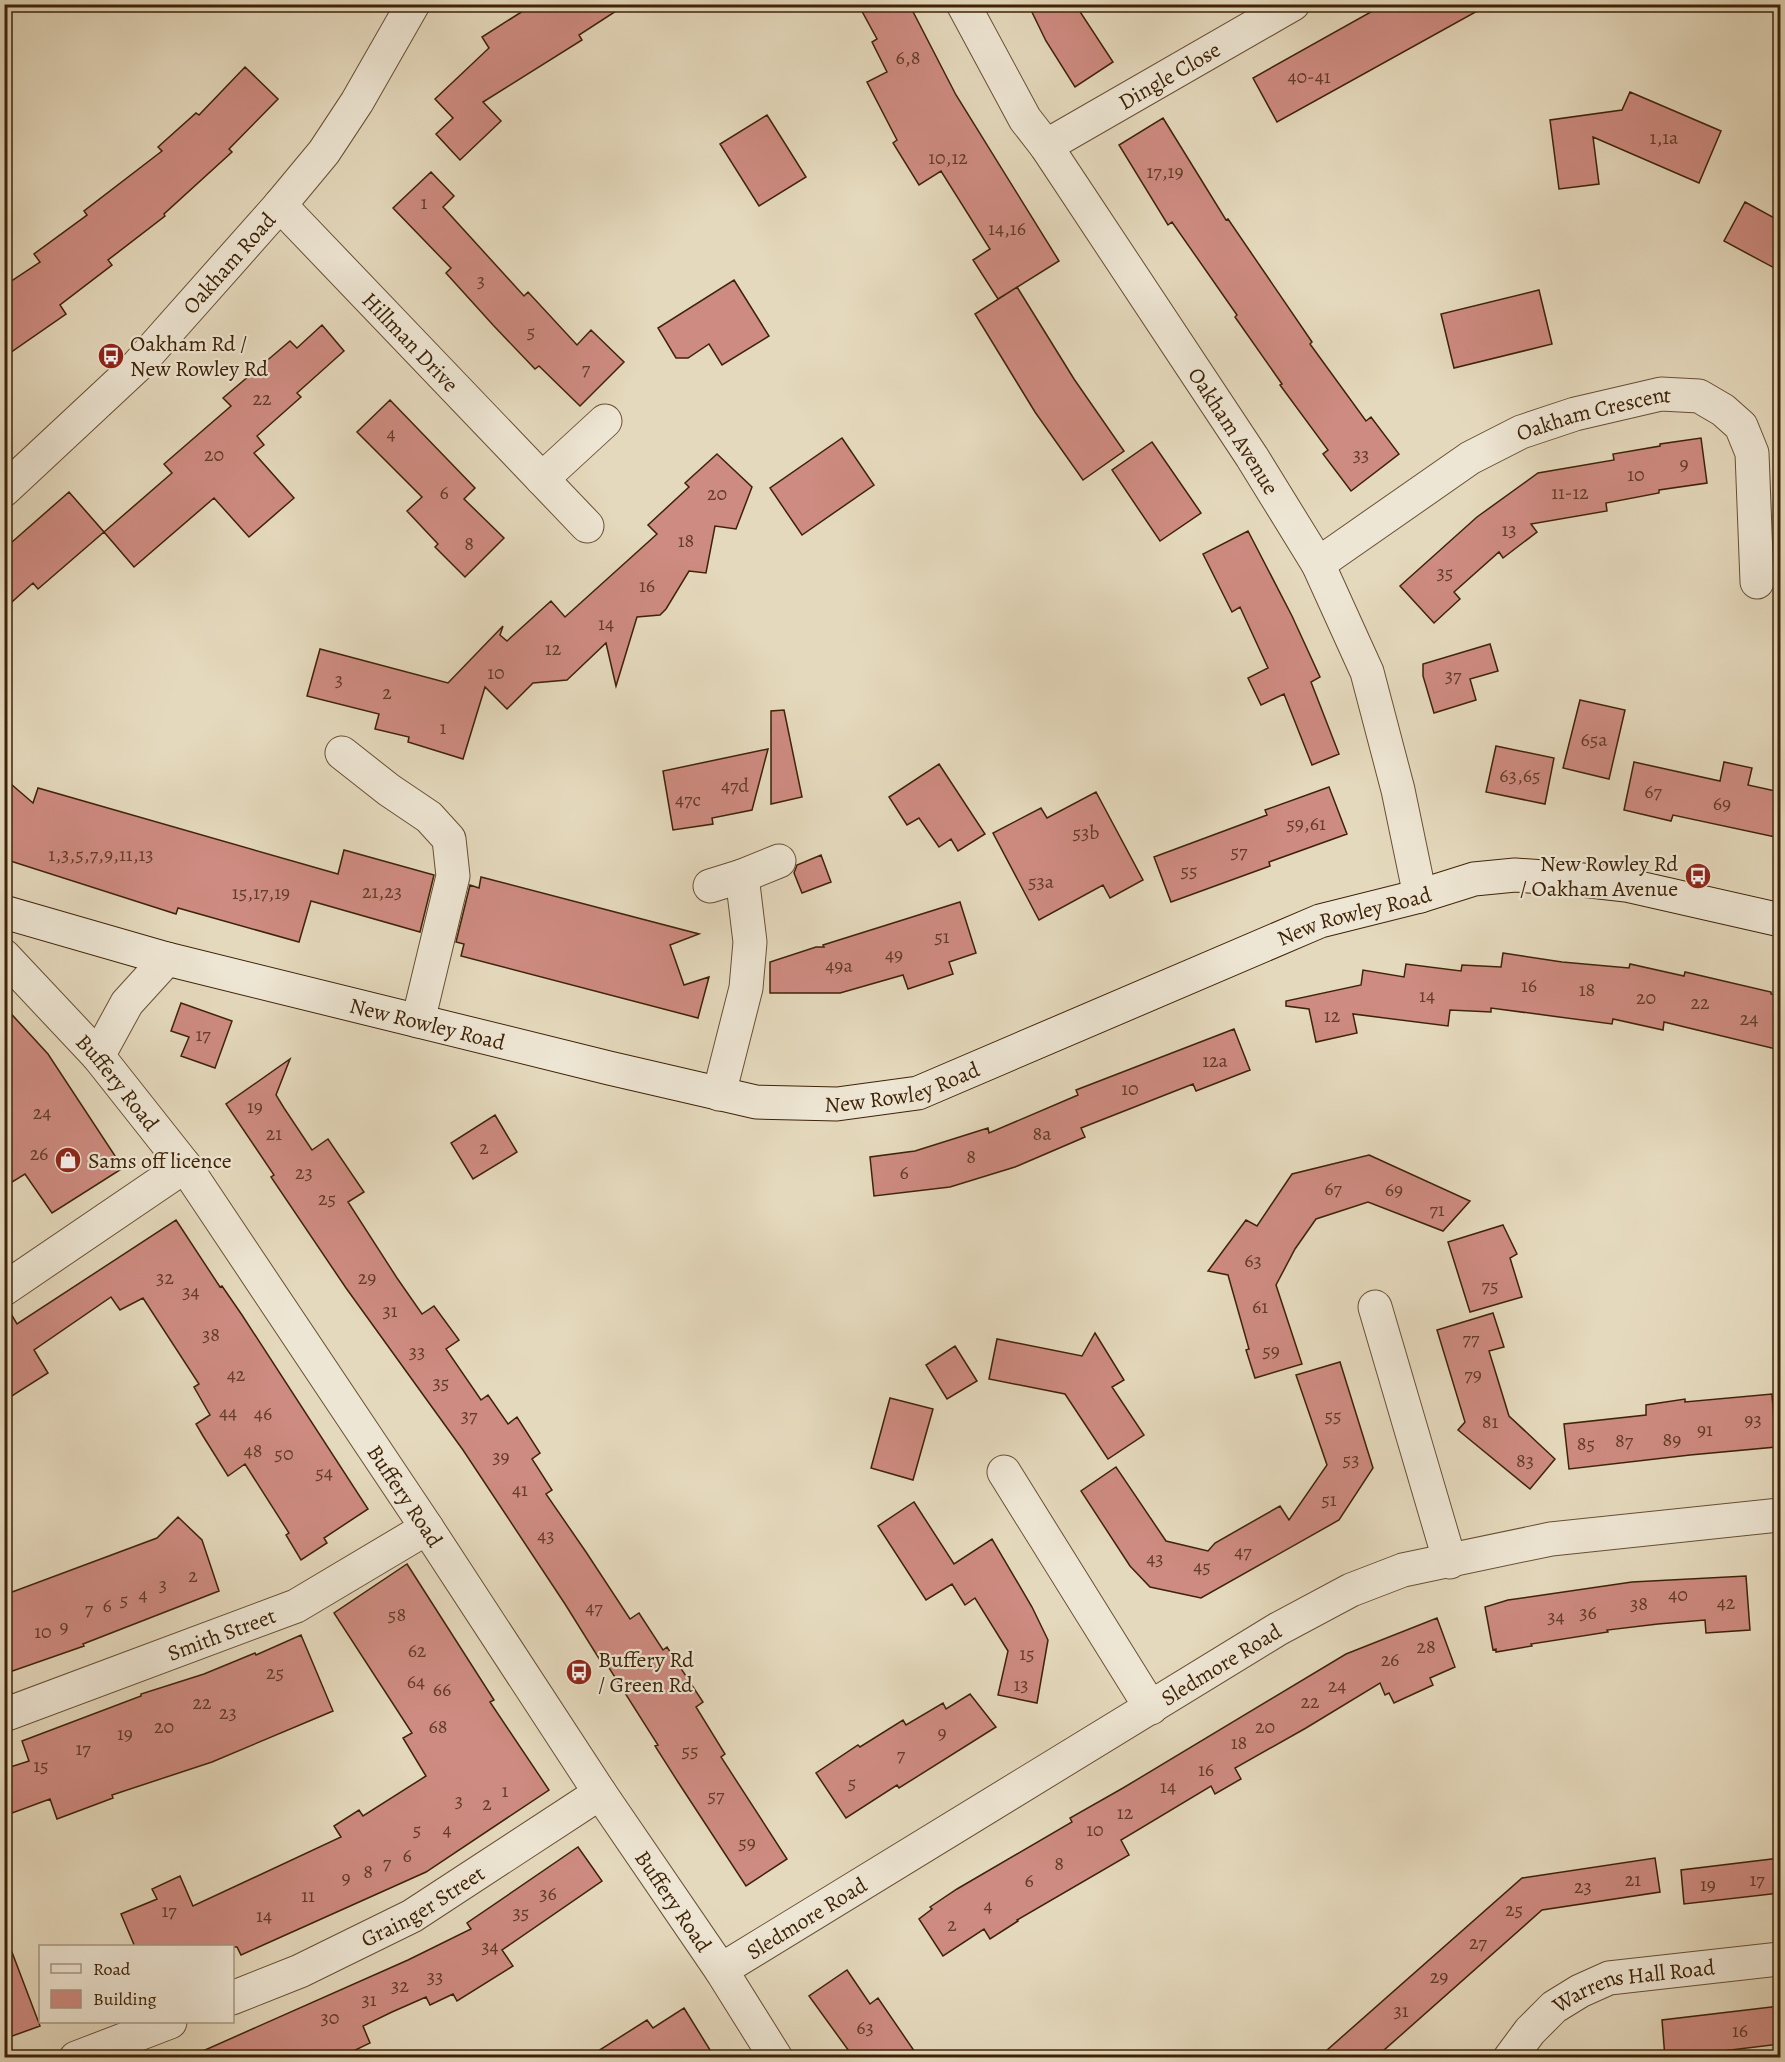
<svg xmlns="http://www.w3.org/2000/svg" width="1785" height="2062" font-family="Alegreya,serif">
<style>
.building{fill:#ce8b81;stroke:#3e2306;stroke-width:1.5}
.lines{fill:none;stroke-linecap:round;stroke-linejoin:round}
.minor-casing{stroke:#685034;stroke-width:35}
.tertiary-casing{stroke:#685034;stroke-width:35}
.secondary-casing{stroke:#3e2306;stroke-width:35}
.minor{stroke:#eee6d4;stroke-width:33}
.tertiary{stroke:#eee6d4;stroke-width:33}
.secondary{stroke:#eee6d4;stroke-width:33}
.labels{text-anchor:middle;stroke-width:4.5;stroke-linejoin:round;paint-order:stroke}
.number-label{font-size:20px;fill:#623d25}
.street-label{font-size:22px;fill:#3e2306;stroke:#eee6d4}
.poi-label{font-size:22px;fill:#3e2306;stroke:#eee6d4;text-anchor:start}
</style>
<rect width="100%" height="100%" fill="#e5d9bd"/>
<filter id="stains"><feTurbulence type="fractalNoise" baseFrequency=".00333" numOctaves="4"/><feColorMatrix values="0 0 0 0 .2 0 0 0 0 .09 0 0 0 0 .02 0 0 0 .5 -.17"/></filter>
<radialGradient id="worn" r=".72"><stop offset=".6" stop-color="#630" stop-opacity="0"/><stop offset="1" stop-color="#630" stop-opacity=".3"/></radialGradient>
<path class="building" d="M534,4H627L579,35L582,40L483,102L501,121L460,160L436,134L453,118L435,99L489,48L482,37Z
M858,4H909L956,95L1059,261L998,299L973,260L990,249L941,171L919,185L893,143L897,140L867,82L887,72L872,42L877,39Z
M1028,4H1075L1113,62L1075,87L1046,41Z
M1385,4H1490L1277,122L1253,78Z
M245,67L278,99L229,149L232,152L164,214L165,216L108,260L112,265L60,305L66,314L4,357V286L40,262L34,254L87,215L84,211L162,151L158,147L196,113L199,115Z
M1630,92L1721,131L1699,183L1593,137L1599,184L1559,189L1550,120L1622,110Z
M767,115L806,177L759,206L720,144Z
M1163,118L1226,220L1228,219L1312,342L1310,344L1366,421L1371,417L1399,454L1351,491L1323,454L1328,450L1280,385L1282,384L1235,317L1237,315L1172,222L1168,225L1119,145Z
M431,172L454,196L443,207L524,296L528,292L577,345L591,330L624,362L580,406L539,366L535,369L493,325L446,273L451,268L393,208Z
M1745,202L1780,221V271L1724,241Z
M734,280L769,336L722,365L709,344L688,358H676L658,328Z
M1017,287L1074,379L1124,451L1083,480L1035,412L975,314Z
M1539,290L1552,344L1454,368L1441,314Z
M322,325L344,351L297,393L301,397L257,436L264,445L254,453L294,498L249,537L214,498L134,567L104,532L172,473L164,464L231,406L223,398L290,341L297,348Z
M390,400L475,488L464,499L504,538L465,577L435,547L438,544L407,511L422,497L357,432Z
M842,438L874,485L802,535L770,488Z
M1701,438L1707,483L1659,490V493L1606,503L1607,511L1531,524L1537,532L1503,558L1499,552L1454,592L1460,599L1434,623L1400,586L1477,517L1538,473L1614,460L1613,454L1660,446V444Z
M1152,442L1201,513L1160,541L1112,470Z
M717,454L752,487L736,529L715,526L706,573L689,571L666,609L660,615L637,617L616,686L606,643L567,680L533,683L507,709L485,687L463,759L408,742L409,737L375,729L379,714L307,696L320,649L448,683L503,626L500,635L507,641L551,601L565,617L657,534L648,525L689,487L685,483Z
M69,492L104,532L38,589L33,583L4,609V549Z
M1248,531L1292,616L1320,677L1311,682L1339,754L1312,765L1284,694L1261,705L1248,678L1268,668L1240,607L1232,612L1203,554Z
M1490,644L1498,671L1470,679L1476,700L1434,713L1423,676V664Z
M1580,700L1625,710L1609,779L1563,768Z
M784,710L802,797L771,804V711Z
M1496,746L1554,758L1545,804L1486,792Z
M768,749L752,810L712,818L713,824L673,830L663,771Z
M1634,762L1720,781L1724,762L1752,768L1748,785L1780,792V838L1673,815L1671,821L1624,810Z
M939,764L985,834L958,851L951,839L939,847L919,818L907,825L889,797Z
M4,778L33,803L38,788L338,874L344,850L434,875L420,932L311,901L299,942L178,908L176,914L4,859Z
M1329,787L1347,834L1269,862L1270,866L1171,902L1154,857L1267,815L1265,810Z
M1096,792L1143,880L1110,898L1103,885L1039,920L993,833L1041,808L1047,818Z
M821,855L831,882L802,893L794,873L797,865Z
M481,877L699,934L670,945L684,985L709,977L698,1018L461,956L464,944L456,942L470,885L479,888Z
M960,902L976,953L949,962L953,974L908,989L903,975L840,993H770V962L816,947H824L823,945Z
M1503,953L1562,962L1629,968L1630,964L1684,976L1685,972L1771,992V994L1780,996V1050L1664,1022L1663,1030L1613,1019L1612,1024L1491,1008V1012L1450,1010L1448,1026L1353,1014L1357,1033L1316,1042L1309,1009L1286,1006V1001L1361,985L1363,970L1404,977L1406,964L1461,971L1462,965L1501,967Z
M181,1003L232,1021L215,1068L181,1056L189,1037L171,1031Z
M4,1006L48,1054L123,1168L52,1213L25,1174L4,1187Z
M1234,1029L1250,1070L1196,1091L1193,1084L1081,1128L1085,1137L1015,1167L950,1187L874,1196L870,1157L915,1151L988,1128L989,1133L1078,1095L1076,1090Z
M290,1059L276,1095L284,1108L312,1150L328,1139L364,1192L348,1202L397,1278L422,1314L434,1306L459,1340L446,1349L481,1400L488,1395L508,1424L517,1417L540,1453L532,1459L552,1490L546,1494L586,1552L630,1619L639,1613L663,1650L667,1647L703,1702L696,1707L725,1754L721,1757L787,1859L746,1886L678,1782L655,1746L658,1745L606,1663L603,1665L565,1604L463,1450L346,1288L271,1177L274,1175L226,1104Z
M495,1115L517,1152L473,1179L451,1143Z
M1369,1155L1470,1201L1443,1231L1368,1202L1316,1219L1295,1249L1276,1285L1302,1364L1255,1378L1246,1350L1249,1349L1228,1275L1208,1271L1246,1220L1257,1226L1292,1174Z
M176,1220L220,1287L222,1286L242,1315L368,1509L324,1538L327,1543L301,1560L286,1535L289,1533L245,1464L228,1476L203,1436L196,1424L210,1415L194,1387L199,1384L143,1298L120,1310L111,1297L34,1350L48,1373L4,1401V1308L7,1307L17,1324Z
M1503,1225L1517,1254L1510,1258L1522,1297L1470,1312L1448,1242Z
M1493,1313L1504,1347L1489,1351L1509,1416L1555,1459L1530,1489L1458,1430L1465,1422L1437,1330Z
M1095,1333L1124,1380L1112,1387L1144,1435L1108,1459L1065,1394L989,1379L997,1339L1082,1356Z
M955,1346L977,1381L947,1399L926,1365Z
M1340,1362L1373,1468L1339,1520L1201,1598L1150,1587L1130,1566L1081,1491L1116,1467L1166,1541L1208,1551L1215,1543L1280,1506L1289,1520L1327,1465L1296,1375Z
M1772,1394L1776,1447L1690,1455L1569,1469L1564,1424L1646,1415V1405L1685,1399V1402Z
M890,1398L933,1409L913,1480L871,1468Z
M914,1502L954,1564L992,1539L1032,1607L1048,1640L1037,1703L998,1695L1008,1651L975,1598L965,1605L952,1584L926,1600L878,1526Z
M178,1517L202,1540L219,1591L83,1644L84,1646L4,1674V1595L157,1538Z
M407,1564L494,1700L490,1702L549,1790L426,1872L241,1955L237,1947H135L121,1914L157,1899L152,1889L180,1876L193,1906L341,1837L334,1826L359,1810L363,1816L426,1776L403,1738L412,1733L334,1613Z
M1746,1576L1750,1630L1706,1633L1705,1620L1658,1624L1607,1630L1608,1632L1531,1644L1532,1646L1496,1652V1649L1493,1650L1485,1607L1508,1600L1632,1582Z
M1437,1618L1455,1667L1430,1678L1433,1685L1394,1703L1389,1693L1385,1695L1380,1683L1306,1728L1235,1768L1241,1779L1215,1794L1211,1786L1121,1840L1129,1855L1017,1920L1018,1921L990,1939L984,1929L943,1956L919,1919L932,1909L930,1907L957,1889L1072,1822L1070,1818L1123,1788L1346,1654Z
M301,1635L333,1711L212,1762L112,1795L113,1798L57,1819L50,1799L4,1816V1769L29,1761L22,1741L141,1696V1694L204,1674L255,1653L256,1655Z
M970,1694L996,1727L899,1788L897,1785L846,1818L816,1773L858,1745L860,1747L903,1720L906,1725L943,1703L946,1709Z
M578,1847L602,1881L502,1950L513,1966L457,2001L453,1994L430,2005L426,1997L392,2012L363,2026L370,2043L339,2058H187L408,1960L471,1929L467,1923Z
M1655,1858L1660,1892L1542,1910L1383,2051L1382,2058H1318L1522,1878Z
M1780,1858V1893L1684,1904L1681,1870Z
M7,1939L40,2026L4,2039V1940Z
M847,1970L870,2004L878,1998L919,2058H854L809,1996Z
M1780,2006V2044L1665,2058L1662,2020Z
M684,2008L715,2058H587L647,2020L653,2028Z"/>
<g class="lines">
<defs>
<g id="minor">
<path id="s1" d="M963,4L1025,119L1046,146L1252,457L1318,564L1367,672L1398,790L1420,896"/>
<path id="s2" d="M1046,146L1293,4"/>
<path id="s3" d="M280,205L587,526"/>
<path d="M542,479L605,421"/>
<path id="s4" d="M1318,564L1470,458L1521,432L1575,414L1661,394L1699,396L1723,410L1741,426L1752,453L1757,582"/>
<path d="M342,753L389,790L429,817L449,839L453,876L418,1021"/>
<path d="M742,876L779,861"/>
<path d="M710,886L742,876L750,942L746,988L719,1094"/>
<path d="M4,1289L185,1166"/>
<path d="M1375,1307L1450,1562"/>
<path d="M1004,1472L1151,1708"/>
<path id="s5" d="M4,1715L296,1606L427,1528"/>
<path id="s6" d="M721,1970L1278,1629L1351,1590L1403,1570L1551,1539L1780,1515"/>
<path id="s7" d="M232,1998L300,1971L412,1916L600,1793"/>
<path d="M76,2058L170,2022"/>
<path id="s8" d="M1510,2058L1530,2031L1554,2007L1580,1991L1609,1978L1780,1959"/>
</g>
<g id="tertiary">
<path id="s9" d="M4,490L138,365L280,205L324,152L357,102L413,4"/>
<path id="s10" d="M4,956L98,1056L185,1166L427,1528L600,1793L721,1970L776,2058"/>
<path d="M98,1056L127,1003L167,959"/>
</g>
<g id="secondary">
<path id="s11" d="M4,912L167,959L609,1068L756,1102L837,1104L918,1093L1320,921L1420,896L1474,879L1515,875L1573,879L1626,885L1780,920"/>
</g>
</defs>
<use href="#minor" class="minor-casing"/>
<use href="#tertiary" class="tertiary-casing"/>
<use href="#secondary" class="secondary-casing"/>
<use href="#minor" class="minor"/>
<use href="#tertiary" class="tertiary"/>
<use href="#secondary" class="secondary"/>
</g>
<defs>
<symbol id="bus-disc" viewBox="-11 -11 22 22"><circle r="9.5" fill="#8f2418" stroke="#eee6d4"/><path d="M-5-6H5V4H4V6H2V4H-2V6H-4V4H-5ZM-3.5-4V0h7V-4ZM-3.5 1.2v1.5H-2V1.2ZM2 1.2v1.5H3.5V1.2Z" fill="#fff"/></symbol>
<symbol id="shop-disc" viewBox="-11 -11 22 22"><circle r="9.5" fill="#8f2418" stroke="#eee6d4"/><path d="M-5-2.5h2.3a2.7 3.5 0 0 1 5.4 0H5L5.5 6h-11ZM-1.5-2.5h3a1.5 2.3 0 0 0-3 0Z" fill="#fff"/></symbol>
</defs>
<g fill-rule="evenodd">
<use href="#bus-disc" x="96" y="341" width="30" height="30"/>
<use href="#bus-disc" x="1683" y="861" width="30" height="30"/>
<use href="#shop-disc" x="53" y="1145" width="30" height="30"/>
<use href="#bus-disc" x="564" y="1657" width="30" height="30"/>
</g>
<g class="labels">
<g class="number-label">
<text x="908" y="64">6,8</text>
<text x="1309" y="83">40-41</text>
<text x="1664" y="144">1,1a</text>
<text x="948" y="164">10,12</text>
<text x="1165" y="178">17,19</text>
<text x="424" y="209">1</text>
<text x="1007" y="235">14,16</text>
<text x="481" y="287">3</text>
<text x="531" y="338">5</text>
<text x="586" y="375">7</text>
<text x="262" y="405">22</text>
<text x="391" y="440">4</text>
<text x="214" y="461">20</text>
<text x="1361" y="461">33</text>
<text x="1684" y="470">9</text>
<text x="1636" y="481">10</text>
<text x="444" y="499">6</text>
<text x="1570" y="499">11-12</text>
<text x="717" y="500">20</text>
<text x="1509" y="536">13</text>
<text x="686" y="547">18</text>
<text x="469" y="550">8</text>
<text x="1445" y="579">35</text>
<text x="647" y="592">16</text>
<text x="606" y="630">14</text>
<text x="553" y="655">12</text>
<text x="496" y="679">10</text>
<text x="1453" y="682">37</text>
<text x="339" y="686">3</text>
<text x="387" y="699">2</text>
<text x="443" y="734">1</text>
<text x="1594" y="746">65a</text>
<text x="1520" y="782">63,65</text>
<text x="735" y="792">47d</text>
<text x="1653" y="798">67</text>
<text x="688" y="806">47c</text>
<text x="1722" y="810">69</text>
<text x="1306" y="830">59,61</text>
<text x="1086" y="839">53b</text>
<text x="1239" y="858">57</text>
<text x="101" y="861">1,3,5,7,9,11,13</text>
<text x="1189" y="877">55</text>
<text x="1041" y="888">53a</text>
<text x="382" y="898">21,23</text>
<text x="261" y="899">15,17,19</text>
<text x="942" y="943">51</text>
<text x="894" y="961">49</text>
<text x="839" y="972">49a</text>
<text x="1529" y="992">16</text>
<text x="1587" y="996">18</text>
<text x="1427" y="1002">14</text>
<text x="1646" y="1004">20</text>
<text x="1700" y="1009">22</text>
<text x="1332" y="1022">12</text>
<text x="1749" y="1025">24</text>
<text x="203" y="1041">17</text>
<text x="1215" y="1067">12a</text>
<text x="1130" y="1095">10</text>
<text x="255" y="1113">19</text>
<text x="42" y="1119">24</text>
<text x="274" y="1140">21</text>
<text x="1042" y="1140">8a</text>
<text x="484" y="1154">2</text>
<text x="39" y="1160">26</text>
<text x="971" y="1163">8</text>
<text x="304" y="1179">23</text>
<text x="904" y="1179">6</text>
<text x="1333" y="1195">67</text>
<text x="1394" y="1196">69</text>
<text x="327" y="1205">25</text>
<text x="1437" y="1216">71</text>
<text x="1253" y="1267">63</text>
<text x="165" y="1284">32</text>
<text x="367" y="1284">29</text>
<text x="1490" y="1292">75</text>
<text x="191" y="1298">34</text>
<text x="1260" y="1313">61</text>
<text x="390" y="1317">31</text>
<text x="211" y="1341">38</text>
<text x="1471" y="1345">77</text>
<text x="1271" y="1357">59</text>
<text x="417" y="1358">33</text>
<text x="236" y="1381">42</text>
<text x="1473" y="1381">79</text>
<text x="441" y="1389">35</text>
<text x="228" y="1419">44</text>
<text x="263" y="1420">46</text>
<text x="469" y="1422">37</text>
<text x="1333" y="1422">55</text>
<text x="1753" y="1426">93</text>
<text x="1490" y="1428">81</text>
<text x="1705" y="1436">91</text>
<text x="1672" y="1446">89</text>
<text x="1624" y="1447">87</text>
<text x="1586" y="1450">85</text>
<text x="253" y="1457">48</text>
<text x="284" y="1460">50</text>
<text x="501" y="1463">39</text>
<text x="1351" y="1466">53</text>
<text x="1525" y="1467">83</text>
<text x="324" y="1479">54</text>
<text x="520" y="1496">41</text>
<text x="1329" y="1506">51</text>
<text x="546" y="1542">43</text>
<text x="1243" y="1558">47</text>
<text x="1155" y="1565">43</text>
<text x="1202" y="1573">45</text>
<text x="193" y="1582">2</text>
<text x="163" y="1591">3</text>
<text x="143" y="1601">4</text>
<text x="1678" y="1601">40</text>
<text x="124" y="1606">5</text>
<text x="1726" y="1609">42</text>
<text x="1639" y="1610">38</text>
<text x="107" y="1612">6</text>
<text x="594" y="1614">47</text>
<text x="89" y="1615">7</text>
<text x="1588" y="1619">36</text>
<text x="397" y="1621">58</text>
<text x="1556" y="1623">34</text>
<text x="64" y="1633">9</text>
<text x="43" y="1638">10</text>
<text x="1426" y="1653">28</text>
<text x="417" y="1657">62</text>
<text x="1027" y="1660">15</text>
<text x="1390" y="1666">26</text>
<text x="275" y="1679">25</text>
<text x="416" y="1688">64</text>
<text x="1021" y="1691">13</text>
<text x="1337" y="1692">24</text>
<text x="442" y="1696">66</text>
<text x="1310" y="1708">22</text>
<text x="202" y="1709">22</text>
<text x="228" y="1719">23</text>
<text x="164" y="1733">20</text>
<text x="438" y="1733">68</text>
<text x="1265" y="1733">20</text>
<text x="942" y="1739">9</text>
<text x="125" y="1740">19</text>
<text x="1239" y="1749">18</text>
<text x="83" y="1755">17</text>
<text x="690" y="1757">55</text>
<text x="901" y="1761">7</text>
<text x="41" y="1772">15</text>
<text x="1206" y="1776">16</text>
<text x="852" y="1789">5</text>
<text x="1168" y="1793">14</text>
<text x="505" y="1797">1</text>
<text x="716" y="1802">57</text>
<text x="459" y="1807">3</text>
<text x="487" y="1810">2</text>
<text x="1125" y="1819">12</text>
<text x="417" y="1836">5</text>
<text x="447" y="1836">4</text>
<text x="1095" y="1836">10</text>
<text x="747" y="1849">59</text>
<text x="407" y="1862">6</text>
<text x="387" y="1869">7</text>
<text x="1059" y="1870">8</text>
<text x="368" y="1878">8</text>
<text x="346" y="1884">9</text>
<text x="1633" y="1886">21</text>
<text x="1757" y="1886">17</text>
<text x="1029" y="1887">6</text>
<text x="1708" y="1891">19</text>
<text x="1583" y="1893">23</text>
<text x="548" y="1900">36</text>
<text x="308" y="1902">11</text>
<text x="988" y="1912">4</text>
<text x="1514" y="1916">25</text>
<text x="169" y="1917">17</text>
<text x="521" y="1919">35</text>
<text x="264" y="1922">14</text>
<text x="952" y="1931">2</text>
<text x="1478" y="1949">27</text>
<text x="490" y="1953">34</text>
<text x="435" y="1983">33</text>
<text x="1439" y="1983">29</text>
<text x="400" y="1992">32</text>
<text x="369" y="2006">31</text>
<text x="1401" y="2017">31</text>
<text x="330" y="2024">30</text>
<text x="865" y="2034">63</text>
<text x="1740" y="2037">16</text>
</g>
<g class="street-label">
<text dy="8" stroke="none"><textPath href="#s2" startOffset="142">Dingle Close</textPath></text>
<text dy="8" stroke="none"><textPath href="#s9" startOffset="320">Oakham Road</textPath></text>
<text dy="8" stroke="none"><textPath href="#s3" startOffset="189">Hillman Drive</textPath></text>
<text dy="8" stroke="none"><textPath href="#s4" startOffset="318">Oakham Crescent</textPath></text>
<text dy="8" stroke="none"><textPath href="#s1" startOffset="506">Oakham Avenue</textPath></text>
<text dy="8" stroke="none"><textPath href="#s11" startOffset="1410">New Rowley Road</textPath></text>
<text dy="8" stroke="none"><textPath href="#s11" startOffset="438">New Rowley Road</textPath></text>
<text dy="8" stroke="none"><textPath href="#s10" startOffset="170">Buffery Road</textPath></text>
<text dy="8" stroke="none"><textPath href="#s11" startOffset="924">New Rowley Road</textPath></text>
<text dy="8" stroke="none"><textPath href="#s10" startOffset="674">Buffery Road</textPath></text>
<text dy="8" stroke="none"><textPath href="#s5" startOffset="232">Smith Street</textPath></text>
<text dy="8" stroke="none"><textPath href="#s6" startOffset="586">Sledmore Road</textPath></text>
<text dy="8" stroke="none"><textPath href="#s10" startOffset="1160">Buffery Road</textPath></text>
<text dy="8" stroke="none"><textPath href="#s7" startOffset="212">Grainger Street</textPath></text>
<text dy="8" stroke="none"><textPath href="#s6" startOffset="100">Sledmore Road</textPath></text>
<text dy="8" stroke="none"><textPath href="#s8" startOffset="152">Warrens Hall Road</textPath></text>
</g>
<g class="poi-label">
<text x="130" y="351">Oakham Rd /<tspan x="130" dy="25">New Rowley Rd</tspan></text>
<text x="1678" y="871" text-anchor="end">New Rowley Rd<tspan x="1678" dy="25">/ Oakham Avenue</tspan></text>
<text x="88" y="1168">Sams off licence</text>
<text x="598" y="1667">Buffery Rd<tspan x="598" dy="25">/ Green Rd</tspan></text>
</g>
</g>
<rect width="1785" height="2062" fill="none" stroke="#e5d9bd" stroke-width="24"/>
<rect x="6" y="6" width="1773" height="2050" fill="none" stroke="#3e2306" stroke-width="3"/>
<rect x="12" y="12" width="1761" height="2038" fill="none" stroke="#3e2306" stroke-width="1.5"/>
<rect x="39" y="1945" width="195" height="78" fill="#eee6d4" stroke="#a89882" stroke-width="1.5"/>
<rect x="51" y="1964" width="30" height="9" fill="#eee6d4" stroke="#a89882" stroke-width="1.5"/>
<text x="93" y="1975" font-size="18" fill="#3e2306">Road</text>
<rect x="51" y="1990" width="30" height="18" fill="#ce8b81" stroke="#a89882" stroke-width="1.5"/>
<text x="93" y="2005" font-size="18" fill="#3e2306">Building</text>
<rect width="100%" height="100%" filter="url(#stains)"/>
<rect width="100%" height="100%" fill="url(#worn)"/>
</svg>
